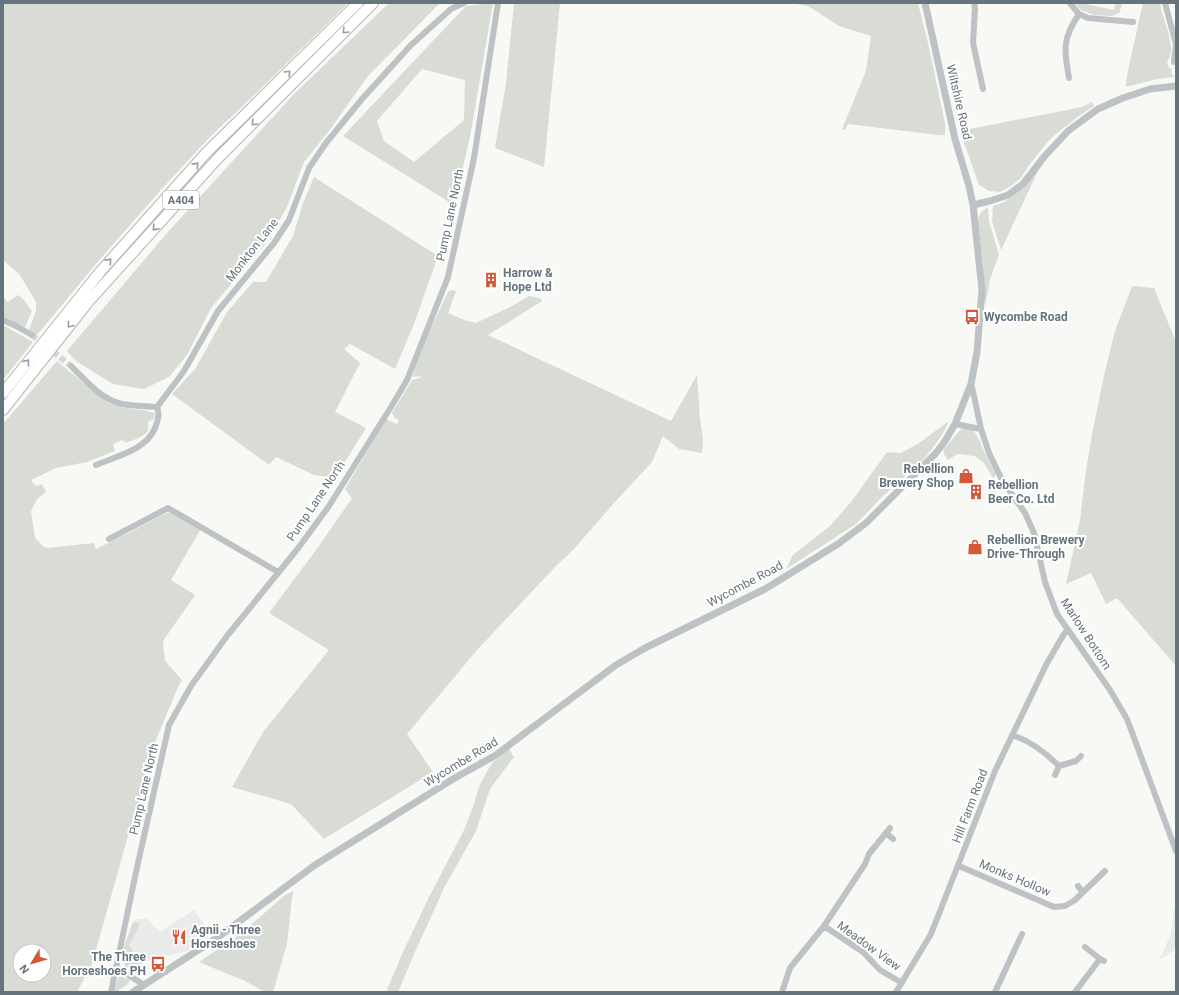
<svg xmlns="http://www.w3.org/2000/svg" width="1179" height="995" font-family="Roboto,sans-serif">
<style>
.built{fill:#e9eae9}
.green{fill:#d8dcd5;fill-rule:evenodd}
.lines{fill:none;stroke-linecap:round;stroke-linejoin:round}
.minor-tunnel{stroke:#d4d7d7;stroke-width:6;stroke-dasharray:6 3;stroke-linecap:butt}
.trunk-casing{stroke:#b3b7ba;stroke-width:12}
.minor{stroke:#bdc2c5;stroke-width:6}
.tertiary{stroke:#bdc2c5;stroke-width:7}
.trunk{stroke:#fff;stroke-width:10}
.oneway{stroke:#949ea4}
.labels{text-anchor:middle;stroke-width:4;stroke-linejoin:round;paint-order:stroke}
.shield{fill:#fff;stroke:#949ea4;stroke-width:1}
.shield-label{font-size:11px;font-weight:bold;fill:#66747d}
.street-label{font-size:12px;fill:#66747d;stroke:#fff}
.poi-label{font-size:12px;font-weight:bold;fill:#66747d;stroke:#fff;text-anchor:start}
</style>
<rect width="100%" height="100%" fill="#f8f8f5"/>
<path class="built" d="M1176,903V949L1161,959L1160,957L1163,953L1171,933L1174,910Z
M194,910L211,934L193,948L186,951L141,963L129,949L135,919H147L160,932Z"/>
<path class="green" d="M3,3H348L270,80L210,137L168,182L101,258L37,335L29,330L36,311V302L20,275L3,260Z
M389,3H440L368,76L329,131L304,162L287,207L266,243L211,308L187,355L169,377L144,389L113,384L76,361L67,351L167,233L294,94Z
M493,3L470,137L454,205L343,136L466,6ZM422,69L465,80L464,120L414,162L384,141L377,121Z
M514,3H560L544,167L495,148L506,83Z
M790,3H918L928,43L945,123V135H938L848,124L845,130L842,129L866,71L871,36L839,26L808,6Z
M1075,3H1080L1114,10L1116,3L1122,5L1119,13L1112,16L1094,15L1081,10Z
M1143,3H1160L1161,9L1169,35L1171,48V53L1167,63L1169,68L1172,69L1171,73L1175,77L1157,79L1126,87L1127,75Z
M1092,102L1094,106L1076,118L1050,139L1030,164L1020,179L1011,186L1000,192L989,191L979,185L960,131L1082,107Z
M1049,153L1037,173L1001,250L992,221L993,206L1004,202L1022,189Z
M314,177L438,256L414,324L395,369L350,344L344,349L360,363L335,412L366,428L335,478L314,475L276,457L269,465L172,394L195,369L227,312L253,282H266L293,236L303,203Z
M988,207L989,221L999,255L990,279L985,307L983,263L978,221C979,214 982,211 988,207Z
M1132,286L1154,288L1176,342V666L1117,598L1106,604L1091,573L1066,584L1080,520L1086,470L1093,429L1105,371L1115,331Z
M451,290L456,291L448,313L464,320L476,323L510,307L529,296L540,298L542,301L488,335L671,421L697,375L700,419L703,439L702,453L679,449L663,436L652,462L614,503L574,549L555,567L477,650L407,734L433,772L324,839L291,804L232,787L263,732L329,650L269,613L319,546L352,498L345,489L386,419L397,424L399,420L395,418L392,413L412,380L420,378L421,376L413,377L414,371L429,332L448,292Z
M18,295L24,300L32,311L25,327L3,318V297L8,302Z
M3,325L33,342L3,380Z
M57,361L92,390L109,403L124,408L143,410L155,413L154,419L148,422C148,425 149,429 147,432C142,438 132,440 126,443L122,440L113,444L115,451L87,462L56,468L31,480L36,486L42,484L46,492L37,499L31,511L35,538L43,546L47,548L94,543L96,549L129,533L160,516L170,512L202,527L171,580L195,595L163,641L165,661L182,680L178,687L153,747L143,766L144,775L148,779L137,804L92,964L77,992H3V424ZM20,951H44V975H20Z
M949,421L942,435L925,458L881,498L856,524L786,569L793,555L830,526L851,502L887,452L901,453L919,443Z
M966,428L973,430L979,439L982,447L996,475L993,478L984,463L975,456L957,454L948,460L945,456L943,450L961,429Z
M509,749L514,757L490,789L476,831L445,886L414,954L398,992H386L403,952L429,897L464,830L474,804L480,784L492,763Z
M294,891L292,898L287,944L273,992H265L245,981L199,962L239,935L285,895Z
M133,922L140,924L129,945L141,964L133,970L126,968C117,955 129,935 133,922Z
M123,975L125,978L130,979L128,984L116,992L114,990L119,976Z"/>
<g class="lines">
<path class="minor-tunnel" d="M32,335L71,366"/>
<defs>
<path id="trunk" d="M3,393L100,272L206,153L358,3
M3,410L89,301L219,157L373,3"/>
</defs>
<use href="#trunk" class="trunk-casing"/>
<path class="minor" d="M974,3L975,8L973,43L983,89
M1070,3L1079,14L1088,18L1133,22
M1165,3L1176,44L1174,62
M1069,78C1064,50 1062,39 1079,14
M3,320L18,327L32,335
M71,366C86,381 101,399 122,404C133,406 146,406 157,407
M971,384L974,396L981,429L989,453L1002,480L1025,513L1034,533L1045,582L1057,614L1110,690L1127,719L1176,851
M157,407L184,371L218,311L274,243L289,220L309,168L326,143L362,99L411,45L451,9L464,3
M955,424L981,429
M96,465C117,456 146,450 155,428C158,420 160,415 157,407
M109,539L168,508L278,572
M1012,735C1031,741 1045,752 1059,766
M1055,775L1059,766L1076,761L1081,756
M886,833L893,839
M959,866L1054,907L1065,906L1075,900L1105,871
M1078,886L1083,892
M824,926L863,952L880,970L902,983
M1085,947L1100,959L1104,961
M116,967L144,985
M111,992L136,872L169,725L191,686L227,636L299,547L329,506L391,407L407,380L448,277L474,158L498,3
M782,992L790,968L824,926L865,864L869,854L890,828
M896,992L931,934L995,771L1047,663L1064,634L1068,629
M995,992L1022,934
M1075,992L1100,959"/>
<path class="tertiary" d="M973,205L990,201L1008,195L1023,184L1044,157L1068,131L1098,109L1123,98L1150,89L1176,86
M133,992L217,938L315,865L453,779L496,755L513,742L616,665L645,648L765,589L838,544L866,523L936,453L945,441L955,424L971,384L977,352L982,290L973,205L969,186L955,139L925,3"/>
<use href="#trunk" class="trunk"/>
</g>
<defs><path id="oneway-chevron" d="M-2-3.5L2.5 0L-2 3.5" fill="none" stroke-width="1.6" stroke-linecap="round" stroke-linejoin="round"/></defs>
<g class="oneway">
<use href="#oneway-chevron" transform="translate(345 31) rotate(135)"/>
<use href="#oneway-chevron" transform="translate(288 73) rotate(-45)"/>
<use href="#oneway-chevron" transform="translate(254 123) rotate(135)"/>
<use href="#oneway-chevron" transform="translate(196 165) rotate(-48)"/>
<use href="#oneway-chevron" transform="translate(155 228) rotate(132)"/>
<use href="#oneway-chevron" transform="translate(109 261) rotate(-48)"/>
<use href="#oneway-chevron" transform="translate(70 325) rotate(128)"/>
<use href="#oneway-chevron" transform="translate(27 362) rotate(-51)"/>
</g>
<defs>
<symbol id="building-bare" viewBox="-9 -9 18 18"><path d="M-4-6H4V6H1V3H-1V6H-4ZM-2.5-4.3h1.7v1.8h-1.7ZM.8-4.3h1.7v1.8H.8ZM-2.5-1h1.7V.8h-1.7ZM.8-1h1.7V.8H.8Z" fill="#d3573a" stroke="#fff" stroke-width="2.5" paint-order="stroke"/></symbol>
<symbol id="bus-bare" viewBox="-9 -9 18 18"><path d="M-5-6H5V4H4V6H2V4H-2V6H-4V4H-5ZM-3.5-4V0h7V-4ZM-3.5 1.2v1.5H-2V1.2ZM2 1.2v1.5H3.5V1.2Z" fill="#d3573a" stroke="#fff" stroke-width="2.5" paint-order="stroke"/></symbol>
<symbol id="shop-bare" viewBox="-9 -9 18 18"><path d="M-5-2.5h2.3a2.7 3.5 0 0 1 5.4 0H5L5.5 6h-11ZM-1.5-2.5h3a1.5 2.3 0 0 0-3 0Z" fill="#d3573a" stroke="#fff" stroke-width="2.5" paint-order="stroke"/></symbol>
<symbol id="restaurant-bare" viewBox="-9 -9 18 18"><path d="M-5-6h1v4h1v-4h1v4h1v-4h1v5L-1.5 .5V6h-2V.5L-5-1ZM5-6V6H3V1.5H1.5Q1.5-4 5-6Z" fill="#d3573a" stroke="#fff" stroke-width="2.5" paint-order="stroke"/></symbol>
</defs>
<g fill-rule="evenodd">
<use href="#building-bare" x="480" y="269" width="22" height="22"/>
<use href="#bus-bare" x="961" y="306" width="22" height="22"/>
<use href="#shop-bare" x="955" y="465" width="22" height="22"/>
<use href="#building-bare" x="965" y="481" width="22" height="22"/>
<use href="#shop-bare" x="964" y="536" width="22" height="22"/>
<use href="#restaurant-bare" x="168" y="926" width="22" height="22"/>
<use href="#bus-bare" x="147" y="953" width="22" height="22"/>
</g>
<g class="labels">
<rect class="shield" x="163" y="191" width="36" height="18" rx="3"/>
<g class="shield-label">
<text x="181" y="204">A404</text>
</g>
<g class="street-label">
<text transform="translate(959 102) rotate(77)" y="4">Wiltshire Road</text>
<text transform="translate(450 215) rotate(-78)" y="4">Pump Lane North</text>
<text transform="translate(252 250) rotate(-52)" y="4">Monkton Lane</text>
<text transform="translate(316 501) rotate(-56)" y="4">Pump Lane North</text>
<text transform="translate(745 584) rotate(-28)" y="4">Wycombe Road</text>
<text transform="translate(1086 634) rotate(57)" y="4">Marlow Bottom</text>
<text transform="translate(461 762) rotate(-31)" y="4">Wycombe Road</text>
<text transform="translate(144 789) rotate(-77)" y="4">Pump Lane North</text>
<text transform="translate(970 806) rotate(-69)" y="4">Hill Farm Road</text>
<text transform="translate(1015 878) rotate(23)" y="4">Monks Hollow</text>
<text transform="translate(869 946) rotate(36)" y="4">Meadow View</text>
</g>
<g class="poi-label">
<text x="503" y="277">Harrow &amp;<tspan x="503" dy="14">Hope Ltd</tspan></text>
<text x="984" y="321">Wycombe Road</text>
<text x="954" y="473" text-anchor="end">Rebellion<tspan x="954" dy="14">Brewery Shop</tspan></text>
<text x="988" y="489">Rebellion<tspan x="988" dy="14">Beer Co. Ltd</tspan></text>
<text x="987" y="544">Rebellion Brewery<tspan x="987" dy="14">Drive-Through</tspan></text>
<text x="191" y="934">Agnii - Three<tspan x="191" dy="14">Horseshoes</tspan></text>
<text x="146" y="961" text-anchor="end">The Three<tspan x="146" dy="14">Horseshoes PH</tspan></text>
</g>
</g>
<rect width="1179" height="995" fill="none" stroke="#66747d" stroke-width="8"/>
<g transform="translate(32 963) rotate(232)"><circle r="19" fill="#ffffff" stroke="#c2c7cb"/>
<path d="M0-3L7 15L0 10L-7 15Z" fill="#d3573a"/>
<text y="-6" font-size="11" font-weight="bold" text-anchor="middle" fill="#66747d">N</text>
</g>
</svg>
